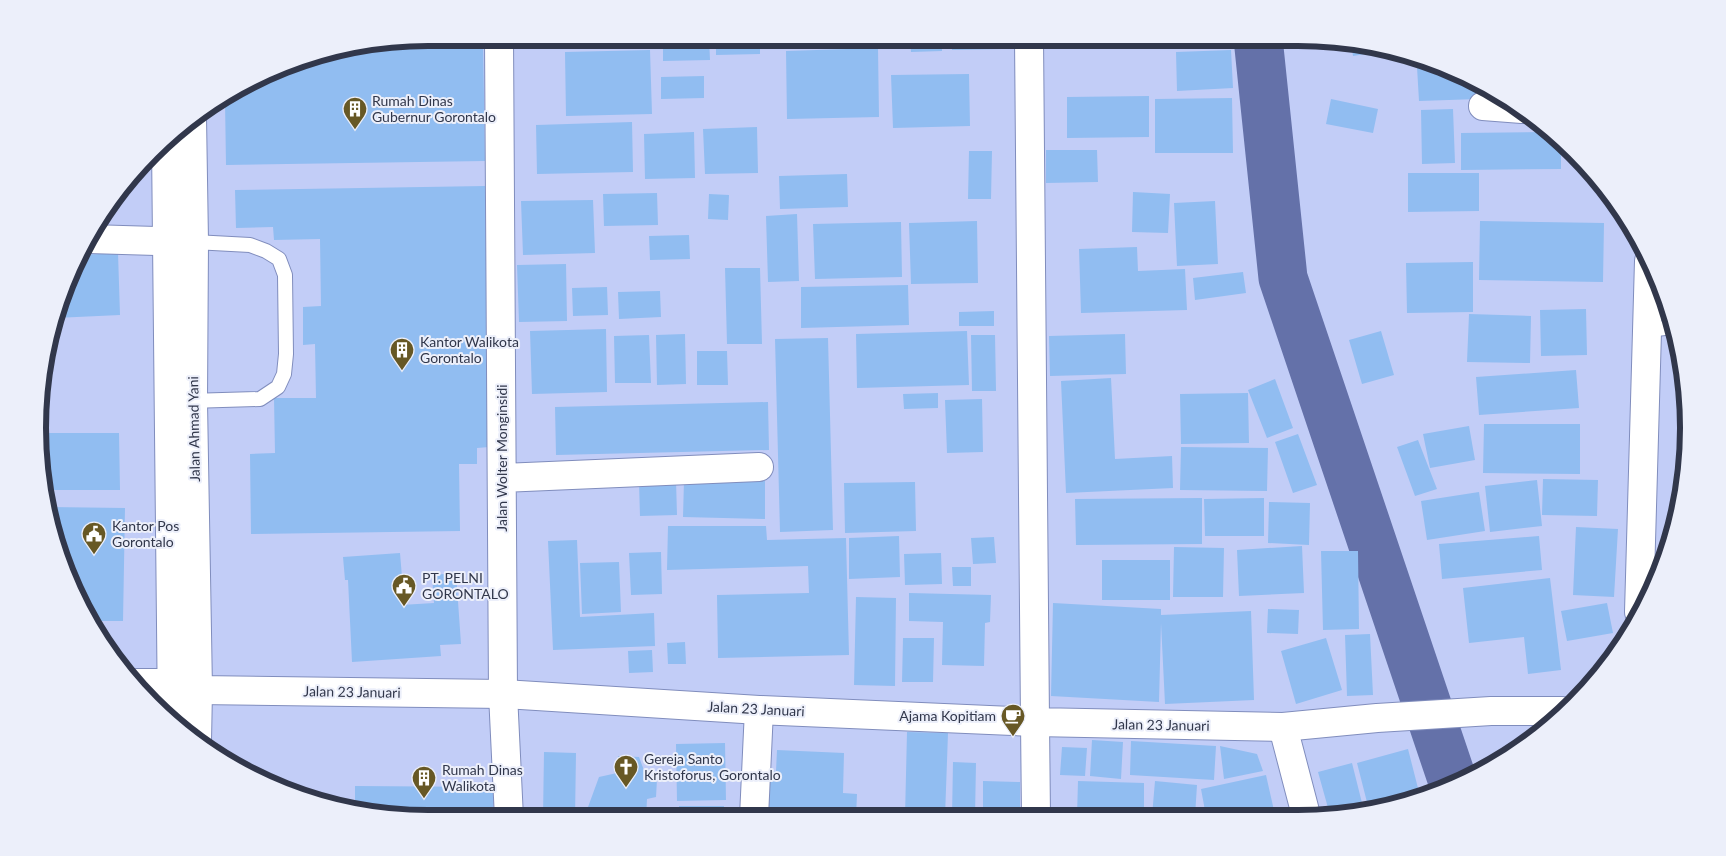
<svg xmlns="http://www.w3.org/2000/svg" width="1726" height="856" font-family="Lato,sans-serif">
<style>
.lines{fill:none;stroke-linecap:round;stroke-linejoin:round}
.river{stroke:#6471a9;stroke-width:49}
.building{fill:#91bdf1}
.lane-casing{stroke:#808dbd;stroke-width:16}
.street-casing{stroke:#808dbd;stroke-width:30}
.secondary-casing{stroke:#808dbd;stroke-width:30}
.highway-casing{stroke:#808dbd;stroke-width:30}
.lane{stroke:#fff;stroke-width:14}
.street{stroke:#fff;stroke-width:28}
.secondary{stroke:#fff;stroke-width:28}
.highway{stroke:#fff;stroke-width:28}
.labels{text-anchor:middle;stroke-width:4;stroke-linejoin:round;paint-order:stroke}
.poi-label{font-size:14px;fill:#31374b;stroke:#eceffa;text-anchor:start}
.street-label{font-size:14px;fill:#31374b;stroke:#eceffa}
.rim{fill:none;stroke:#31374b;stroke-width:6}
</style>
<rect width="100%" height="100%" fill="#c2cdf7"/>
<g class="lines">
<path class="river" d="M1258,38L1283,278L1454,785"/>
</g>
<path class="building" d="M428,38H483L485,161L226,165L225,100L302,58Z
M513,38H558V48L514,49Z
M572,38H604V43L572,44Z
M663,38H709L710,60L663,61Z
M716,38H760V54L716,55Z
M857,38H900V42L857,43Z
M910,38H942V51L911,52Z
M951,38H1002V49L952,50Z
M1042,38H1149V39L1043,41Z
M1351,43L1376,45L1377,52L1353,56Z
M878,48L879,117L787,119L786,51Z
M650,50L652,114L566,116L565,52Z
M1231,50L1233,88L1177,91L1176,52Z
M1443,66L1477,83L1478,99L1419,101L1417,67Z
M969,74L970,126L893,128L891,75Z
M704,76V98L661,99V77Z
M1149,96V137L1067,138V97Z
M1232,98L1233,153H1155V99Z
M1331,99L1378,109L1373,133L1326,124Z
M1453,109L1455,163L1422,164L1421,110Z
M632,122L633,172L537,174L536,125Z
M757,127L758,173L705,174L703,129Z
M694,132L695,178L645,179L644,134Z
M1550,132L1561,141V169L1461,170V133Z
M1046,150H1097L1098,182L1046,183Z
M969,151H992L991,199H968Z
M1408,173H1479V211L1408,212Z
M847,174L848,207L780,209L779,176Z
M485,186L489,447L477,448V464H459L460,531L251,534L250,454L275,453L274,398H316L315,344L303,345V307L321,306L320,239L274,240L273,227L236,228L235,190Z
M1133,192L1170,194L1168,233L1132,232Z
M657,193L658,225L604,226L603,194Z
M709,194L729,195L728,220L708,219Z
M593,200L595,253L523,255L521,201Z
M1215,201L1218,264L1177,266L1174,203Z
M797,214L799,281L768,282L766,216Z
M977,221L978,283L911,284L909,223Z
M1480,221L1604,223L1603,282L1479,280Z
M901,222L902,277L815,279L813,224Z
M689,235L690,259L650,260L649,236Z
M1137,247L1138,271L1185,269L1187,310L1081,313L1079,249Z
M118,253L120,315L55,318L67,278L80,255Z
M1473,262V312L1407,313L1406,263Z
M566,264L567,321L519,322L517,265Z
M725,268H760L762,344H727Z
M1243,272L1246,293L1195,300L1193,278Z
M908,285L909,325L801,328V287Z
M607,287L608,315L573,316L572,288Z
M660,291L661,317L619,319L618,292Z
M1586,309L1587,355L1541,356L1540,310Z
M994,311V326H959V312Z
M1469,314L1531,316L1530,363L1467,362Z
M606,329L607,392L532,394L530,331Z
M967,331L969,385L857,388L856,334Z
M1381,331L1394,375L1362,384L1349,340Z
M685,334L686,384L657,385L656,335Z
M1125,334L1126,374L1050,376L1049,336Z
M649,335L651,383H615L614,336Z
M971,335H995L996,391H972Z
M828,338L833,530L780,532L775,339Z
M697,351H727L728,385H697Z
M1576,370L1579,408L1479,415L1476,377Z
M1111,378L1115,459L1172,456L1173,488L1066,493L1061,381Z
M1275,379L1293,428L1267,438L1248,390Z
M938,393V408L904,409L903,394Z
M1248,393L1249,443L1181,444L1180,394Z
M982,399L983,452L947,453L945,400Z
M768,402L769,450L556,455L555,407Z
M1484,424H1580V474L1483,473Z
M1469,426L1475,460L1430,468L1423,434Z
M42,433H119L120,490H44L41,479Z
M1298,434L1317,485L1293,493L1275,442Z
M1418,440L1437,489L1415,496L1397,447Z
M1181,447L1268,448L1267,491L1180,490Z
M1543,479L1598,480L1597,516L1542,515Z
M676,480L677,515L640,516L639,482Z
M684,480L765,481V519L683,517Z
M1537,480L1542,526L1490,532L1485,486Z
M915,482L916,531L845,533L844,483Z
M1479,492L1485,531L1427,540L1421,501Z
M1202,498V544L1076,545L1075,499Z
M1264,498V536H1205L1204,499Z
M1269,502L1310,503L1309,545L1268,543Z
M49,507L125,508L123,621H92L78,601Z
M668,526H766L767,540L846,538L849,655L718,658L717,595L809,593L808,566L667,570Z
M1576,527L1618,529L1614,597L1573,595Z
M899,536L900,577L849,579V538Z
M1539,536L1542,570L1442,579L1439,544Z
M994,537L996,563L973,564L971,538Z
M577,540L580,617L654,613L655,646L553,650L548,541Z
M1302,546L1304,593L1239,596L1237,550Z
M1174,547L1224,548L1223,597H1173Z
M1321,551H1358L1359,629L1323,630Z
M661,552L662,594L631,595L629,553Z
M400,553L402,577H400L401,605L434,603L432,575L456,573L461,644L440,645L441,656L352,662L348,580H345L343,557Z
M941,553L942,584L905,585L904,554Z
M1102,560H1170V600H1102Z
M619,562L621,612L582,614L580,563Z
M952,567H971V586H953Z
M1550,578L1561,670L1528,674L1524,637L1469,643L1463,588Z
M909,593L991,595L990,622L985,623L984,666L942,665L943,622L909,621Z
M856,597L896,598L895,686L854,685Z
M1053,603L1161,609V615L1251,611L1254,700L1165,704L1161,623L1159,702L1051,696Z
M1607,603L1613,633L1567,641L1561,611Z
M1268,609L1299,610L1298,634L1267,633Z
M1370,634L1373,695L1347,696L1345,635Z
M903,638H934L933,682H902Z
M1326,638L1342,690L1296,704L1281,651Z
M685,642L686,664H668L667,643Z
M652,650L653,672L629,673L628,651Z
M907,732L948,733L945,817H905Z
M1092,740L1123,742L1121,779L1090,776Z
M1131,741L1216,746L1214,780L1130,775Z
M725,743L726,800L677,801L676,744Z
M1220,746L1257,754L1263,771L1224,779Z
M1062,747L1087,748L1085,776L1060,775Z
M1408,749L1420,796L1369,810L1357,763Z
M777,750L844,753L843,793L857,794L856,817H759L761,771H776Z
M544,752L576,753L575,818H543Z
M618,756L639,757L645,773L657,779L656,797L647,799L646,818H584L599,777L617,773Z
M953,762L976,763L975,816L952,817Z
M1352,763L1364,811L1349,815H1330L1318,772Z
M1266,775L1275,815L1206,816L1201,789Z
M983,781L1020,782V816H983Z
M1078,781L1144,783V816H1077Z
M1155,781L1197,785L1195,816H1152Z
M355,786L494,787L493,818H428L355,811Z
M679,806H724V817L679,818Z"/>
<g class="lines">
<defs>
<path id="lane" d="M1647,330L1674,327
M189,401L260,399L278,387L284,374L286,354L285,275L279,259L266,251L250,245L194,242"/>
<path id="street" d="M499,38L503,694L509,818
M1483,106L1522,109
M89,239L190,242
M502,478L759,467
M1639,612L1649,261
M1035,722L1036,816
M1283,727L1306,815
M754,817L759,710"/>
<path id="secondary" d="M1029,38L1035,722
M137,683H172L198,690L503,694L759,710L1035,722L1283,727L1377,718L1491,711H1562"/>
<path id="highway" d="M192,117L194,242L193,402L198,690L197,741
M166,144L172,720"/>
</defs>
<use href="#lane" class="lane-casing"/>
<use href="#street" class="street-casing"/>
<use href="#secondary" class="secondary-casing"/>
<use href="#highway" class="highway-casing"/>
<use href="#lane" class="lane"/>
<use href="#street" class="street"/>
<use href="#secondary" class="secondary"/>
<use href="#highway" class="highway"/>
</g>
<defs>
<symbol id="building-pin" viewBox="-11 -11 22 30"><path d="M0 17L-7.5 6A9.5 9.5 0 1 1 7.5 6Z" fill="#675825" stroke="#eceffa"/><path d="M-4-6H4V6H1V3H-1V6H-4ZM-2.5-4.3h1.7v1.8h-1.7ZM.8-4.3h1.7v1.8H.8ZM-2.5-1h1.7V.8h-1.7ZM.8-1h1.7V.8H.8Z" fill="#fff"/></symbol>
<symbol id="civic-pin" viewBox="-11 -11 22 30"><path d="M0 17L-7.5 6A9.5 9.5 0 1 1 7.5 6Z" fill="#675825" stroke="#eceffa"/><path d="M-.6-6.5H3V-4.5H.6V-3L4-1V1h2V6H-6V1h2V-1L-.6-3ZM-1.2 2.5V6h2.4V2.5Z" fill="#fff"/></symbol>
<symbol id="cafe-pin" viewBox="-11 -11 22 30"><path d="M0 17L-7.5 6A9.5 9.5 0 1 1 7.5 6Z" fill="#675825" stroke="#eceffa"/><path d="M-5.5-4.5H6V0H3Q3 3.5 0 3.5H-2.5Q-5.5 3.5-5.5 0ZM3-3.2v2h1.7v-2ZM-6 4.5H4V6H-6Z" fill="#fff"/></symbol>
<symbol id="church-pin" viewBox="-11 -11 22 30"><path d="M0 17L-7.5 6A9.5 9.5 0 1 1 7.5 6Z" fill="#675825" stroke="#eceffa"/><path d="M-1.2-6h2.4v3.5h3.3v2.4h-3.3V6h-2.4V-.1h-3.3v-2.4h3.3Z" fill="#fff"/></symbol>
</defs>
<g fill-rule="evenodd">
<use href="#building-pin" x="341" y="95" width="28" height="38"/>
<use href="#building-pin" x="388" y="336" width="28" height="38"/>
<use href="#civic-pin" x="80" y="520" width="28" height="38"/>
<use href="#civic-pin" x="390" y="572" width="28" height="38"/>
<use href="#cafe-pin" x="999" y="702" width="28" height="38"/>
<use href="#church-pin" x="612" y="753" width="28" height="38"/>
<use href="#building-pin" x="410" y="764" width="28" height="38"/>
</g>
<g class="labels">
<g class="poi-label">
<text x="372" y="106">Rumah Dinas<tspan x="372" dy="16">Gubernur Gorontalo</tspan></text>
<text x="420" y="347">Kantor Walikota<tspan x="420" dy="16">Gorontalo</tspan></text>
<text x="112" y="531">Kantor Pos<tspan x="112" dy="16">Gorontalo</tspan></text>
<text x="422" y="583">PT. PELNI<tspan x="422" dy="16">GORONTALO</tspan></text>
<text x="996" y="721" text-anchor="end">Ajama Kopitiam</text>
<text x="644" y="764">Gereja Santo<tspan x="644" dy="16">Kristoforus, Gorontalo</tspan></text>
<text x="442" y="775">Rumah Dinas<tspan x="442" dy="16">Walikota</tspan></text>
</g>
<g class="street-label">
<text transform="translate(194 429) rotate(-91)" y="5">Jalan Ahmad Yani</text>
<text transform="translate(502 458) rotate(-90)" y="5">Jalan Wolter Monginsidi</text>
<text transform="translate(352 692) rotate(1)" y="5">Jalan 23 Januari</text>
<text transform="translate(756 709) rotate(3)" y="5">Jalan 23 Januari</text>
<text transform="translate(1161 725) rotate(1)" y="5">Jalan 23 Januari</text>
</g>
</g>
<path d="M0 0H1726V856H0ZM428 46H1298A382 382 0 0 1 1680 428V428A382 382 0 0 1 1298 810H428A382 382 0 0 1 46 428V428A382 382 0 0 1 428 46Z" fill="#eceffa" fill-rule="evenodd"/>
<path class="rim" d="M428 46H1298A382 382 0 0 1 1680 428V428A382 382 0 0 1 1298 810H428A382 382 0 0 1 46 428V428A382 382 0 0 1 428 46Z"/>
</svg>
